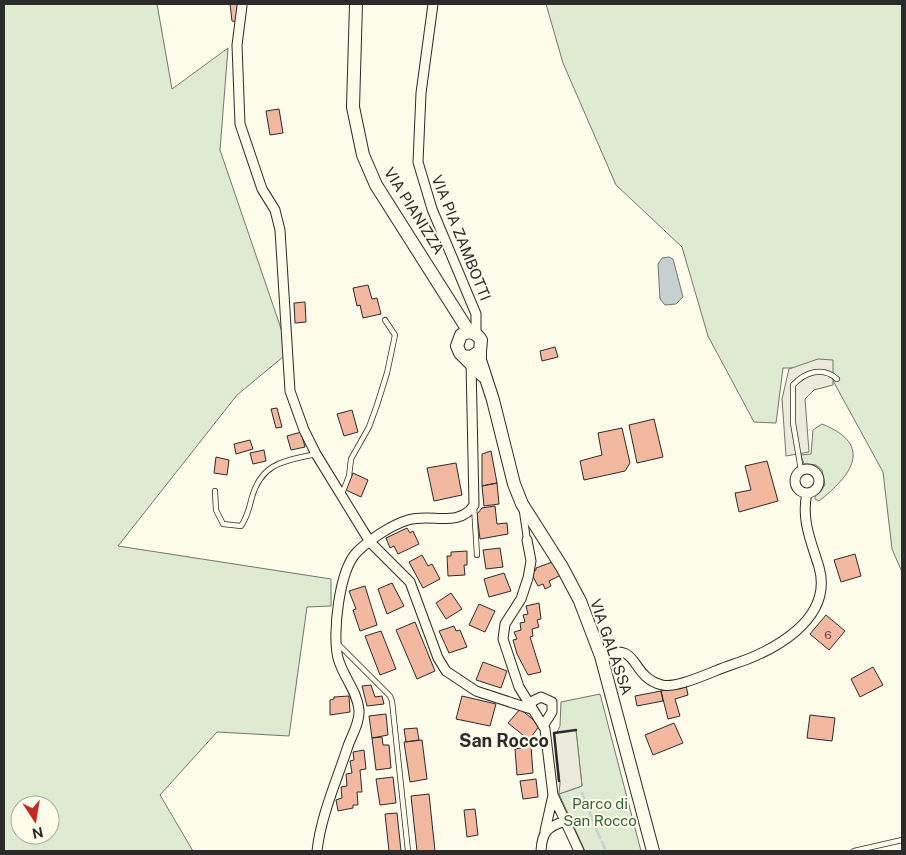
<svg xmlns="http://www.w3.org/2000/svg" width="906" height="855" font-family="'Public Sans',sans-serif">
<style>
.green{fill:#deebd1;stroke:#74746e;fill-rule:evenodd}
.parking{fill:#eceadb;stroke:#74746e}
.water{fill:#c7d0d0;stroke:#74746e}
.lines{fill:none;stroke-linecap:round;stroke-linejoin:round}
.stream{stroke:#c7d0d0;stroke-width:2.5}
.building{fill:#f2b8a0;stroke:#2b2b2b}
.service-casing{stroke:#2b2b2b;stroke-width:6}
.pedestrian-casing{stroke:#2b2b2b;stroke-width:8}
.minor-casing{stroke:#2b2b2b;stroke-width:11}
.primary-casing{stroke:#2b2b2b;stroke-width:14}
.service{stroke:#fdfbea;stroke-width:4.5}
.pedestrian{stroke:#fdfbea;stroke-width:6}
.minor{stroke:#fdfbea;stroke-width:9}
.primary{stroke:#fdfbea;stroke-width:12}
.wall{stroke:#2b2b2b;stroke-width:2.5}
.labels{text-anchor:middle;stroke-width:4;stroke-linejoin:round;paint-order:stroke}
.number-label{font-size:12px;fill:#5d4e48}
.street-label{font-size:15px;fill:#2b2b2b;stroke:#fdfbea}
.park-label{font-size:15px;fill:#34623c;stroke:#fdfbea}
.quarter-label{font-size:18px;font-weight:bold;fill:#2b2b2b;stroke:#fdfbea}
</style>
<rect width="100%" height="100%" fill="#fdfbea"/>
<path class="green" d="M4,4H157L172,89L228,48L220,150L289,352L237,395L118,546L331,579V606L307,607L289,736L217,732L160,795L193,851H4ZM20,805H50V835H20Z
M546,4H902V572L892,549L883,472L826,368H783L776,423L754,422L708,336L682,247L616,185L563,63Z
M822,424C875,445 851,476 819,501L815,499V496L825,485L822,470L816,465L804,464L801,455L811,454L813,430Z
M600,694L641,851H585L559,794L582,786L576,731L557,732L560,726L561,702Z"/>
<path class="parking" d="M818,359L833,360V385L814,390L805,399L809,452L786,456L782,399L789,369Z
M576,730L582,786L559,794L560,783L554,733Z"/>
<path class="water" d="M669,257L673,259L683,297L676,304L665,305L660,299L658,264L662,258Z"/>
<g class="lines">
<path class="stream" d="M582,793L600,838
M602,842L606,851"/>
</g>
<path class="building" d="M230,4H240L238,22L232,21Z
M279,109L283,133L270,135L266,111Z
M368,285L372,299L377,298L381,314L363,318L360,305L357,306L353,288Z
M305,302L306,322L295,323L294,303Z
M555,347L558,357L542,361L540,351Z
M277,408L282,427L276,428L271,409Z
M352,410L358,432L344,436L337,414Z
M654,419L663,457L637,463L629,425Z
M622,428L630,463L625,471L584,480L580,461L602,455L598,433Z
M301,432L305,447L291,450L287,436Z
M250,440L253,449L236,454L234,444Z
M264,450L266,461L253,464L250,453Z
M491,451L497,483L482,486V454Z
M216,457L229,460L227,475L214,473Z
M767,461L778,501L739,512L735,493L751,490L745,466Z
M456,463L462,495L434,501L427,468Z
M353,473L368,480L361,497L346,490Z
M497,483L499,504L484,506L482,486Z
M495,506L497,524L507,523L508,534L480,539L477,514L482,508Z
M407,528L410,533L413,531L419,544L398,554L394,546L390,548L386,538Z
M500,548L503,567L486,569L483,550Z
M467,551V565H464L465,575L448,576L447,556H451V552Z
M855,554L861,576L841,582L834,560Z
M422,555L428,566L432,564L440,579L423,588L409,562Z
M555,561L561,575L549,581L551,586L545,589L543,584L538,586L531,573L536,570V568Z
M504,573L511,591L489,597L484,579Z
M392,583L404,606L387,614L378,589Z
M365,586L377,625L360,631L353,610L356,609L349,591Z
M451,593L462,609L446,619L436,603Z
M539,603L541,619L537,620L539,627L532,629L533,636L530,637L541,672L528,675L517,654L513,640L517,639L514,632L521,630L520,623L525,622L523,615L528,614L526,606Z
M479,604L495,611L485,632L469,625Z
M826,615L845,631L829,650L810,634Z
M415,622L435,671L417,679L396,630Z
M454,626L456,631L460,630L467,647L449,653L439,631Z
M381,631L396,669L380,675L365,636Z
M483,662L507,671L501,688L476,680Z
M873,667L883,685L860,697L851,679Z
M371,685L375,697L382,696L384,704L367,706L362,686Z
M686,685L688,695L675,699L680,716L668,719L661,691Z
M661,691L663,701L637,706L635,696Z
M349,696L350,712L330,715V700L334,699V697Z
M462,696L496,704L490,726L456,719Z
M520,709L540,725L529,740L508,723Z
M386,714L388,735L372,738L369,716Z
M810,715L835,718L832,741L807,738Z
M674,723L683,743L653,755L645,735Z
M417,728L419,740L406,742L404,729Z
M382,737L383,745H389L391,768L376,770L372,738Z
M422,740L427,779L410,782L404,742Z
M531,746L533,773L517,775L515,749Z
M364,750L366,769L360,770L362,792H357L358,805H353V808L338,811L336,800L342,798L341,787L347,786L346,774L352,773L350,761L354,760L353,752Z
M393,777L396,803L380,805L376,779Z
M536,779L538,797L523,799L520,781Z
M429,794L435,851H417L411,796Z
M475,809L478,835L467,837L464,810Z
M397,813L401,851H389L385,814Z"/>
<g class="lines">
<defs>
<path id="service" d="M801,470L793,423V385C805,372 823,366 837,379
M215,491L216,510L223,524L241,526C248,516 249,508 252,497C262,462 285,461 316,454
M342,494L349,476L351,459L369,427L377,405L387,373L395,335L385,320
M474,506L477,555
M337,643L390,696L392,701L408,851
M854,851L902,840"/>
<path id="pedestrian" d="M523,512L527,540"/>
<path id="minor" d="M433,4L421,93L418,162L432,209L476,314V334
M242,6L237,45L240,124L262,189L275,210L280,230L290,391L304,430L316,454L370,542L410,582L438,658L446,671L476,691L531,709
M795 481a12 12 0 1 1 24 0a12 12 0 1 1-24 0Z
M527,540L531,561L528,578L521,599L505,624L503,639L519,687L545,729L553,795L579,851
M601,656C641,640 628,676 662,685C678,689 715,670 731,665C772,652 834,620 819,567C811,541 801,520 807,493
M530,707L533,701L541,697L552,702V712L543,726
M545,831L553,795
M317,851C321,815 337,780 348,746C352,735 360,722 359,710C357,690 343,677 338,658C332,635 339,570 357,552C369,540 391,525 408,520C430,513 460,528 474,505L471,363
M541,851C542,832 547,827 565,821"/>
<path id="primary" d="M356,4L353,107L363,155L376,185L466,327L473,333
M480,351V360L493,400L514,484L522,504L562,567L580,601L601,656L653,851
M463,356L471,357L480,351L481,340C476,332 469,330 461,335L457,346L460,353L483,376"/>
</defs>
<use href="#service" class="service-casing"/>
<use href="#pedestrian" class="pedestrian-casing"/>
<use href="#minor" class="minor-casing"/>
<use href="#primary" class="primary-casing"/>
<use href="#service" class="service"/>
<use href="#pedestrian" class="pedestrian"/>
<use href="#minor" class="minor"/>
<use href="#primary" class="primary"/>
<path class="wall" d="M559,781L554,733L576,730"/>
</g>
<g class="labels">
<g class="number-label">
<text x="828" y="639">6</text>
</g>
<g class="street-label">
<text transform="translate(414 211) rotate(58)" y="5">VIA PIANIZZA</text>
<text transform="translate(461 238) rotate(68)" y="5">VIA PIA ZAMBOTTI</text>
<text transform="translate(611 647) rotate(71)" y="5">VIA GALASSA</text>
</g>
<g class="park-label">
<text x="600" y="809">Parco di<tspan x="600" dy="17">San Rocco</tspan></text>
</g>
<g class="quarter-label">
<text x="504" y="747">San Rocco</text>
</g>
</g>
<rect width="906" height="855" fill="none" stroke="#2b2b2b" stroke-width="10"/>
<g transform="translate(35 820) rotate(168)"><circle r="24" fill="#fdfbea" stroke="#a9a89e"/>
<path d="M0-4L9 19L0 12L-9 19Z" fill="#c62828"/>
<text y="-8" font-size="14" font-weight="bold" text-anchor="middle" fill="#2b2b2b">N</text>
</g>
</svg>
